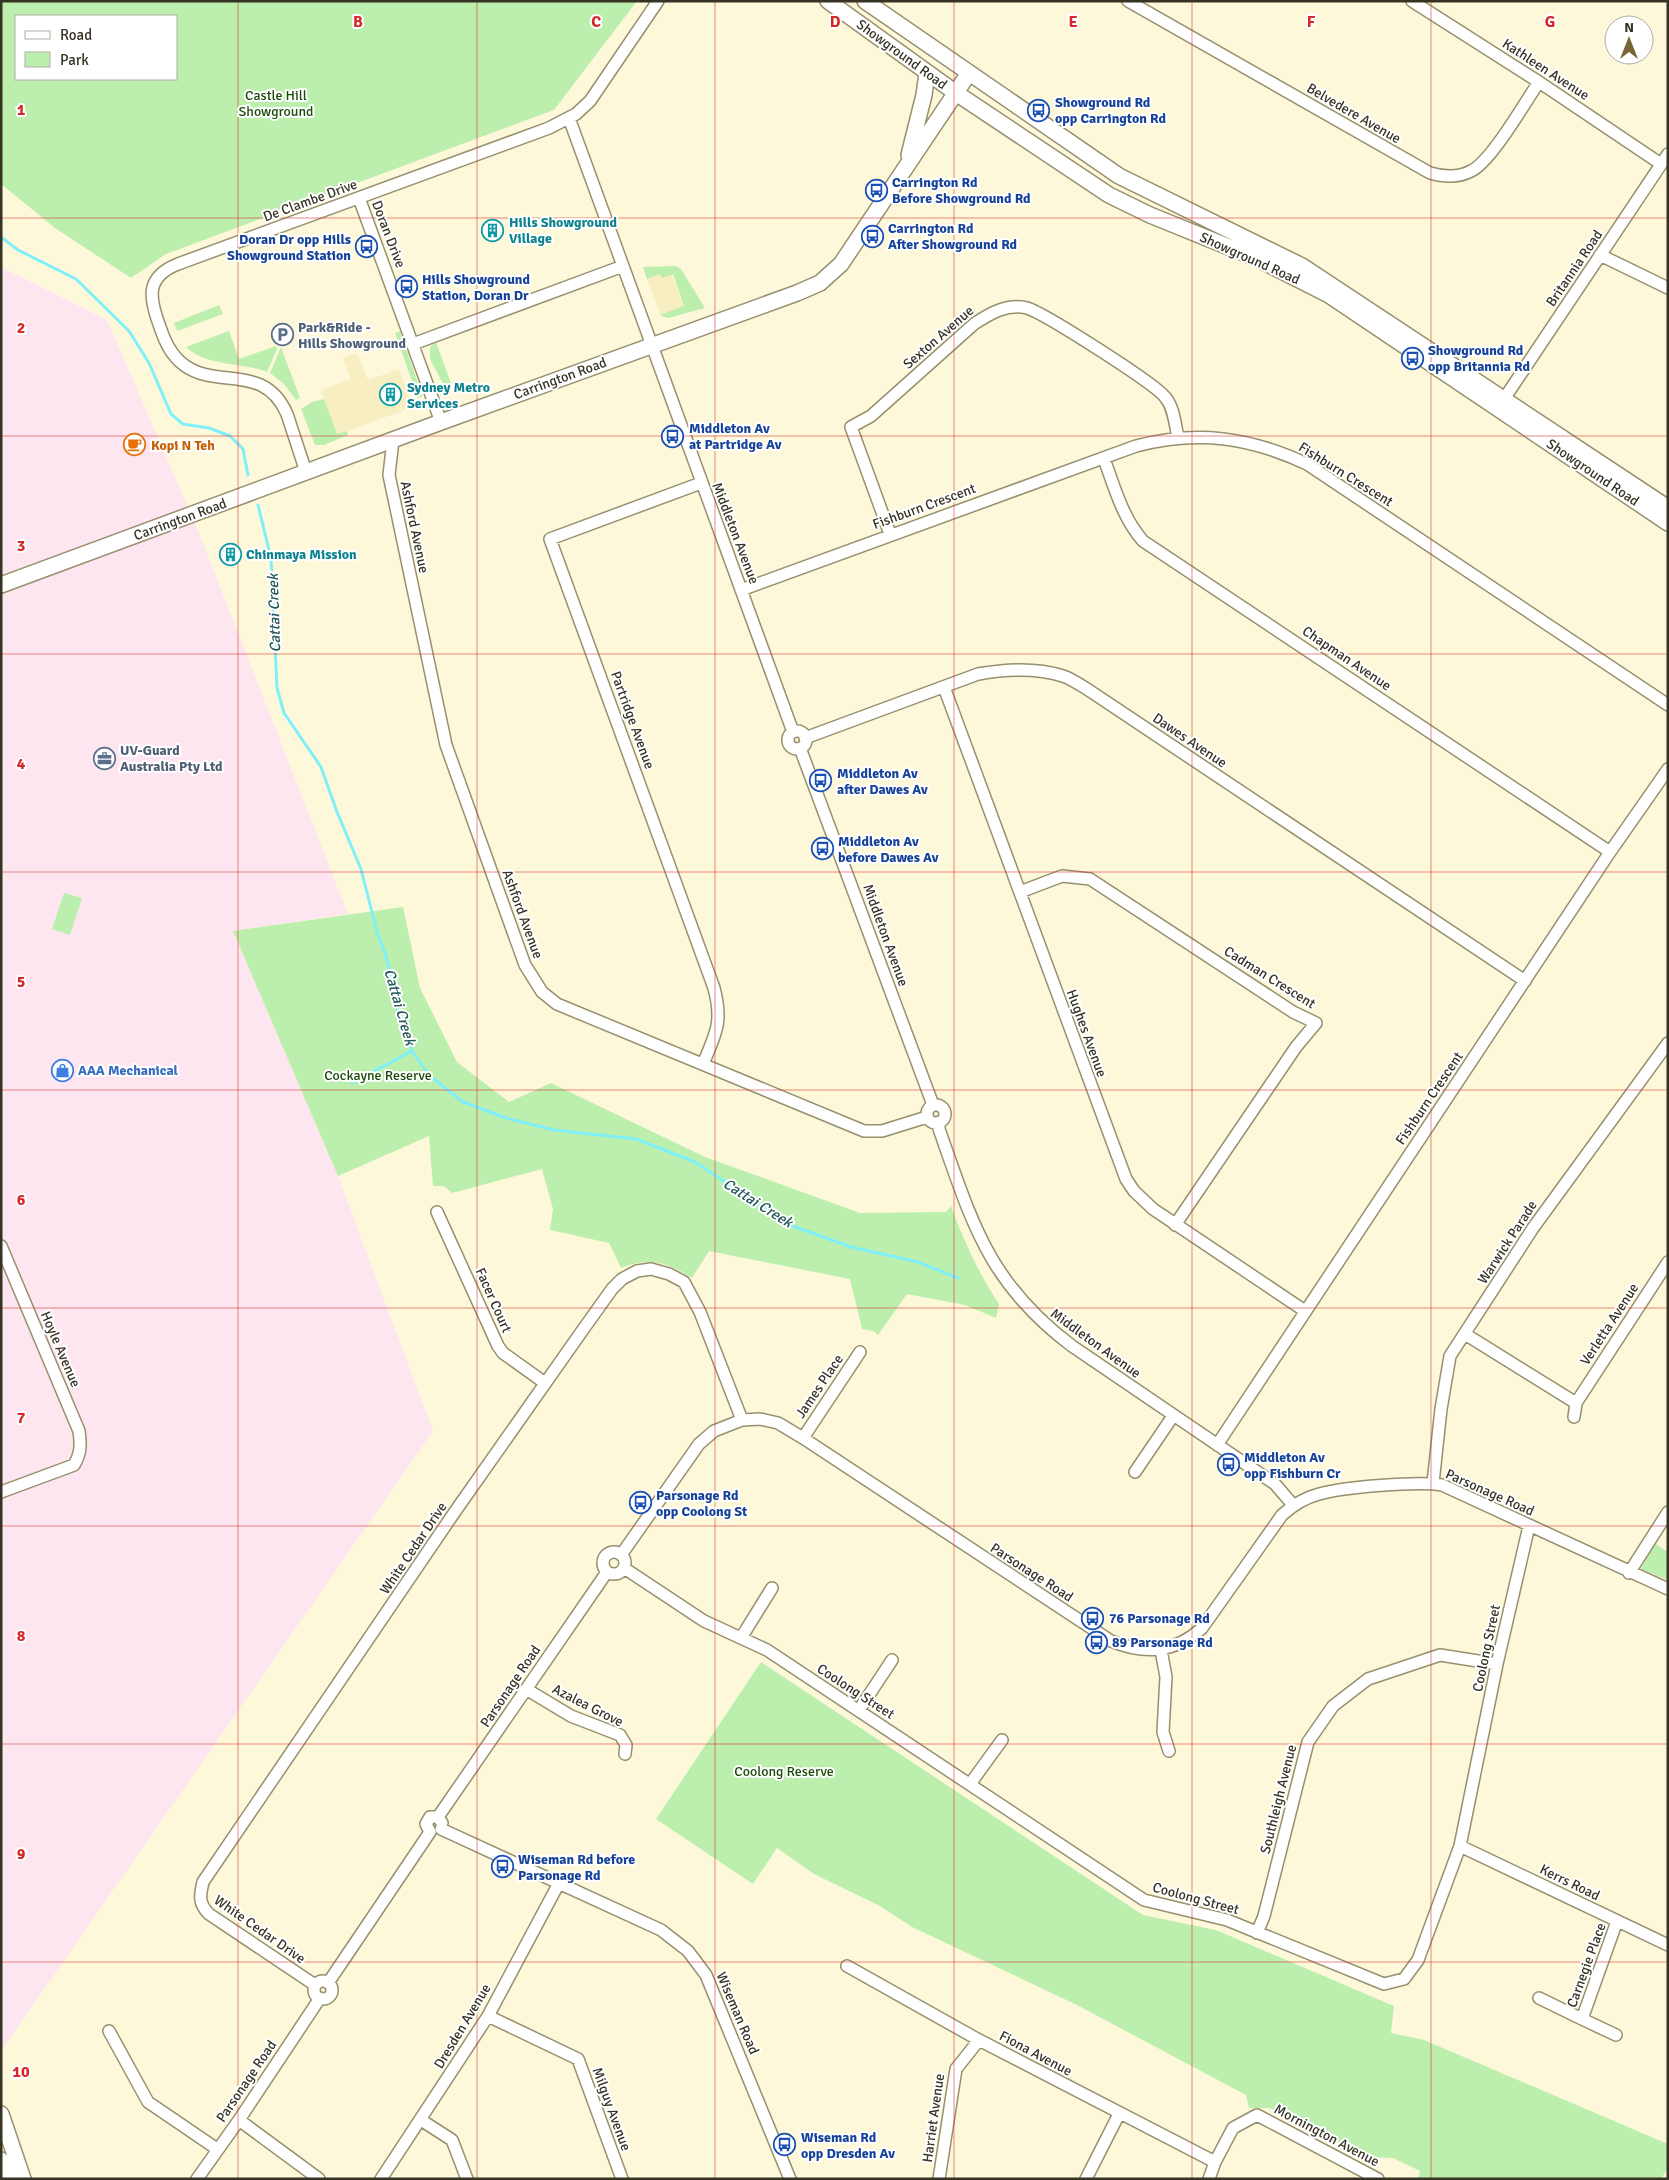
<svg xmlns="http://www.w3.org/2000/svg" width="1669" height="2180" font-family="Signika,sans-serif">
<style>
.commercial{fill:#fee6f0}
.built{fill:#f7efc1}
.green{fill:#bcefae;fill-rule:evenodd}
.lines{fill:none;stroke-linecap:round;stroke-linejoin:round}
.stream{stroke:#80f0f8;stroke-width:3}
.minor-casing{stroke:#97906e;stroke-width:14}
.major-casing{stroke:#97906e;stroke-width:18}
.minor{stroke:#fff;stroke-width:11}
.major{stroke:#fff;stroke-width:15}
.grid{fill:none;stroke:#d62828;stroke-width:1;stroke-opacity:0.55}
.labels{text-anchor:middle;stroke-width:4;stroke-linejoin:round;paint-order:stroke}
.street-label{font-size:14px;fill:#363325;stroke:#fff}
.park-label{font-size:14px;fill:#1b4a08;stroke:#fff}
.transit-label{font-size:14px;font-weight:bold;fill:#164399;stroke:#fff;text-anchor:start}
.culture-label{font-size:14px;font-weight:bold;fill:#0d838f;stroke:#fff;text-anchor:start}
.service-label{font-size:14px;font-weight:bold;fill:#4e5e75;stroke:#fff;text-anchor:start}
.food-label{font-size:14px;font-weight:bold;fill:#c56008;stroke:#fff;text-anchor:start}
.shop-label{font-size:14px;font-weight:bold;fill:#366cbe;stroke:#fff;text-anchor:start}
.water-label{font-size:15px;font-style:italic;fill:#26575b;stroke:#fff}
.grid-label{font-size:16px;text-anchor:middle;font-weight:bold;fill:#d62828;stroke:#fff;stroke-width:4;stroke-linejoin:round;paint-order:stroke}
</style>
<rect width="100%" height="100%" fill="#fef8da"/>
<path class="commercial" d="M1,267L107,320L197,528L348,914L233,931L338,1176L433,1431L1,2051Z"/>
<path class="built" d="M660,274H672L684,307L660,315L647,279Z
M357,353L368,380L399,369L413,407L337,435L321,390L351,379L343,358Z"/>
<path class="green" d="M1,1H637L554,110L166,254L131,278L55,228L1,184ZM16,16H176V79H16Z
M676,266L681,269L705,308L668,318L660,315L684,306L673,274L662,278L660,274L647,279L643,267Z
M219,305L223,314L177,331L174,323Z
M229,331L239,359L276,346L277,349L267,372C243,362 206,367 186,347Z
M400,331L421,392L422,397L418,398L395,333Z
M436,342L452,386L445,388L430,359V347Z
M281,347L300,398L296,400L284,384L270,373Z
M324,399L337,434L347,431L348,435L324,445H315L301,409L312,402Z
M64,893L82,898L70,935L52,929Z
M403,907L420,988L457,1062L509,1102L551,1083L705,1157L860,1213L946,1212L951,1206C964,1241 978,1272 999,1304L996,1318L965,1305L907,1294L878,1335L874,1331L862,1329L850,1279L709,1251L692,1278C667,1262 649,1257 621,1268L609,1243L550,1230L553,1209L542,1169L452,1193L444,1186H433L429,1136L338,1176L233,931Z
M1654,1543L1668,1552V1580L1641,1569Z
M761,1662L1143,1915L1216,1930L1394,2006L1391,2033L1424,2040L1668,2144V2168L1661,2179H1418L1420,2171L1393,2158L1366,2157L1280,2111L1268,2108H1249L1246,2095L1077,2005L912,1927L880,1906L814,1874L777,1848L753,1884L656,1819Z"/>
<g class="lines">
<path class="stream" d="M1,237L18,250L76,279L129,331L149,363L171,414L183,424L209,428L230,436L243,449L248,475
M258,505L271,558L277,688L284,713L321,767L337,812L361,869L377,932L386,956L398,1012L412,1051L429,1075L463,1102L506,1118L554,1130L636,1139L695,1162L790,1225L851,1247L918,1262L958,1278
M352,1083L412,1051"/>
<defs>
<path id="minor" d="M1128,1L1430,173C1444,177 1458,178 1471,171C1491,162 1525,102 1539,82
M1412,1L1539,82L1661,164
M569,118L793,732
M359,198L441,422
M1600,255L1668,288
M413,344L623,266
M1504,399L1668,154
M393,440L389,475L446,745L525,965L542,992L557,1004L864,1131H882L927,1117
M1104,459C1115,488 1122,517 1143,541L1610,852
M306,472L287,414C264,362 218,390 184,365C171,355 165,342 160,327C149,298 145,277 178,264L549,128L576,114L590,101L658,1
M701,483L550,539L714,988C723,1022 716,1033 703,1064
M890,534L851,427L871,416L974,324C989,314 1007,303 1027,308C1044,313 1154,383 1165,397C1174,407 1175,425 1178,437
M741,590L1136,446C1198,430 1249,437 1307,464L1668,705
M944,687L1126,1179L1134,1191L1153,1209L1305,1311
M788 740a9 9 0 1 1 18 0a9 9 0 1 1-18 0Z
M805,738L978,674C1006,669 1035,667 1063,676C1072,679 1082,686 1090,691L1525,981
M800,748L933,1105
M1020,892L1062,876L1090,879L1293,1012L1316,1023L1296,1047L1175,1225
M927 1114a9 9 0 1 1 18 0a9 9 0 1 1-18 0Z
M939,1122V1129C972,1222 988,1283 1072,1346L1275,1484L1293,1505
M437,1212L498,1346L503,1353L545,1383
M1,1246L79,1431C81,1445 81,1453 74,1465L1,1492
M1465,1334L1576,1403L1668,1262
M1574,1417L1576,1403
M803,1438L860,1352
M1217,1445L1610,852L1668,769
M1135,1472L1173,1416
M1433,1483L1441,1409L1450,1356L1533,1228L1668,1043
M603 1563a11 11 0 1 1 22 0a11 11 0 1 1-22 0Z
M621,1555L699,1444L714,1431L742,1420L760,1419L778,1423L803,1438L1111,1641C1145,1655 1175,1653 1202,1628L1282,1515C1293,1505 1304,1498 1319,1494C1344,1487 1417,1481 1442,1485L1668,1589
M624,1568L704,1621L767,1650L1144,1900L1227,1920L1384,1984L1404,1979L1418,1960L1460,1846L1497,1664L1529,1526
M1629,1573L1668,1512
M741,1638L772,1588
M1161,1650L1166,1677L1163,1732L1169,1751
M526,1689L571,1716L620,1735L626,1745L625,1754
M859,1710L892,1660
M970,1784L1002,1740
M438,1817L607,1572
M441,1829L661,1930L688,1951L706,1975L790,2179
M430,1832L426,1824L430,1817H438L442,1823
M1460,1846L1668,1945
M1257,1933L1264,1916L1308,1742L1333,1706L1368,1679L1440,1655L1497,1664
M847,1966L979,2040L1215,2162
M314 1990a9 9 0 1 1 18 0a9 9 0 1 1-18 0Z
M328,1983L430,1832
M315,1985L209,1914C198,1903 200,1895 203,1882L454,1513L582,1331L612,1289L622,1279L637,1271L651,1269L669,1274L684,1282L700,1312L742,1420
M1539,1998L1582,2019L1617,1921
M488,2016L578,2059L622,2179
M1582,2019L1616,2035
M109,2031L148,2102L217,2149
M239,2120L319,2179
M421,2120L452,2140L467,2179
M197,2179L239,2120L320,1998
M381,2179L488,2016L559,1883
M939,2179L956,2069L979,2040
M1086,2179L1119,2114
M1209,2179L1215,2162L1233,2128L1257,2115L1378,2179"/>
<path id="major" d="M828,1L956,93L1109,195L1150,215L1256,258L1329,295L1668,523
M865,1L1119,176L1302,266L1668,508
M909,155L924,95L927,73
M1,585L441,422L797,293L820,283L841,264L969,73
M1,2114L23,2179
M1,2160L8,2179"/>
</defs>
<use href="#minor" class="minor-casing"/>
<use href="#major" class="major-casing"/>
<use href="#minor" class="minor"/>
<use href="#major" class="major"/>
</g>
<path class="grid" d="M238,1V2179M477,1V2179M715,1V2179M954,1V2179M1192,1V2179M1431,1V2179M1,218H1668M1,436H1668M1,654H1668M1,872H1668M1,1090H1668M1,1308H1668M1,1526H1668M1,1744H1668M1,1962H1668"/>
<defs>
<symbol id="bus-ring" viewBox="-11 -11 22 22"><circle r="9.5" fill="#fff" stroke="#1a4fb4" stroke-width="1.5"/><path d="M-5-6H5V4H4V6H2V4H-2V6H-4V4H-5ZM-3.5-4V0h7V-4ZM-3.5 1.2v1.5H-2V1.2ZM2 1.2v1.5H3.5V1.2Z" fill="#1a4fb4"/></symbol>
<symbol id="building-ring" viewBox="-11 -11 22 22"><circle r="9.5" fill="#fff" stroke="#0f9aa8" stroke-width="1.5"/><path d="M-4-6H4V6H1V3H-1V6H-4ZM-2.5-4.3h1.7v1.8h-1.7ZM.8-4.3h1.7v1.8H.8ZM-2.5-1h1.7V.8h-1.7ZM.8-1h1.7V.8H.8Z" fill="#0f9aa8"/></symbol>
<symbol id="parking-ring" viewBox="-11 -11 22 22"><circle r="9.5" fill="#fff" stroke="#5c6f8a" stroke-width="1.5"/><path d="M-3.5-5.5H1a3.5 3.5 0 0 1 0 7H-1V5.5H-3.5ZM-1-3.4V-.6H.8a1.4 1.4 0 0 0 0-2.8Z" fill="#5c6f8a"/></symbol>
<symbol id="cafe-ring" viewBox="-11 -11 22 22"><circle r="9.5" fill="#fff" stroke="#e8710a" stroke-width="1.5"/><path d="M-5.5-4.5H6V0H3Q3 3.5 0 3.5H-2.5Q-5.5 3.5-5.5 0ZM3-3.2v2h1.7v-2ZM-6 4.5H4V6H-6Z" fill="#e8710a"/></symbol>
<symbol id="office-ring" viewBox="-11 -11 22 22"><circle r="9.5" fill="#fff" stroke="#5c6f8a" stroke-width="1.5"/><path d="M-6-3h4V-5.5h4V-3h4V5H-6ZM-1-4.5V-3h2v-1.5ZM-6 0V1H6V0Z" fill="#5c6f8a"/></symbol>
<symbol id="shop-ring" viewBox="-11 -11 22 22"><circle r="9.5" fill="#fff" stroke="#3f7fe0" stroke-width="1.5"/><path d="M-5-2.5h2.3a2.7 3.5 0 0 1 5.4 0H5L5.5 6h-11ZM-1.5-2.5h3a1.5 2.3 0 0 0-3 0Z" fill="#3f7fe0"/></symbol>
</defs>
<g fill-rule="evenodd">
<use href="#bus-ring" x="1026" y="98" width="25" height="25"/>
<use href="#bus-ring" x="864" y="178" width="25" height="25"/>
<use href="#building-ring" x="480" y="218" width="25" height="25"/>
<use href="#bus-ring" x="860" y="224" width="25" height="25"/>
<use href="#bus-ring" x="354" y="234" width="25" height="25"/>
<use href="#bus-ring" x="394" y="274" width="25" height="25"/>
<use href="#parking-ring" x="270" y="322" width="25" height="25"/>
<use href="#bus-ring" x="1400" y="346" width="25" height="25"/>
<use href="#building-ring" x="378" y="382" width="25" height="25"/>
<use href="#bus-ring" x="660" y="424" width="25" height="25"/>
<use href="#cafe-ring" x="122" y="432" width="25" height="25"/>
<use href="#building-ring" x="218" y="542" width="25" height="25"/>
<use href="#office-ring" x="92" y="746" width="25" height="25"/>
<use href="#bus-ring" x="808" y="768" width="25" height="25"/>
<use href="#bus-ring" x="810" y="836" width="25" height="25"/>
<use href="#shop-ring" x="50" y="1058" width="25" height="25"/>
<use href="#bus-ring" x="1216" y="1452" width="25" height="25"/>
<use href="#bus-ring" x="628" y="1490" width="25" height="25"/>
<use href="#bus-ring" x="1080" y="1606" width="25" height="25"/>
<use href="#bus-ring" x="1084" y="1630" width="25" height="25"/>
<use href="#bus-ring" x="490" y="1854" width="25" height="25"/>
<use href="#bus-ring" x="772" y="2132" width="25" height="25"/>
</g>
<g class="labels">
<g class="street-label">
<text transform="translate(902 54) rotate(36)" y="5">Showground Road</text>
<text transform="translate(1546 69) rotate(33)" y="5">Kathleen Avenue</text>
<text transform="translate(1354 113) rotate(30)" y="5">Belvedere Avenue</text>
<text transform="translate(310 200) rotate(-20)" y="5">De Clambe Drive</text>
<text transform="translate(389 234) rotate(69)" y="5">Doran Drive</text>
<text transform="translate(1250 258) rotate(24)" y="5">Showground Road</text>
<text transform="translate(1574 268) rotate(-56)" y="5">Britannia Road</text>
<text transform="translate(938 337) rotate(-41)" y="5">Sexton Avenue</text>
<text transform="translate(560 378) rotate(-20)" y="5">Carrington Road</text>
<text transform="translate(1593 472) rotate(34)" y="5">Showground Road</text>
<text transform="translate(1346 474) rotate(32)" y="5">Fishburn Crescent</text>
<text transform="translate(924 506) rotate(-20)" y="5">Fishburn Crescent</text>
<text transform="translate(180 519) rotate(-20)" y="5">Carrington Road</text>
<text transform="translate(415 527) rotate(78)" y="5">Ashford Avenue</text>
<text transform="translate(736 533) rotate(69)" y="5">Middleton Avenue</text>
<text transform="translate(1347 658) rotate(34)" y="5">Chapman Avenue</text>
<text transform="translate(633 720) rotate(70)" y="5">Partridge Avenue</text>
<text transform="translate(1190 740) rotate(34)" y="5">Dawes Avenue</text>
<text transform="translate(523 914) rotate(70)" y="5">Ashford Avenue</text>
<text transform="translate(886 935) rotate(70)" y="5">Middleton Avenue</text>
<text transform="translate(1270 977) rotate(32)" y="5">Cadman Crescent</text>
<text transform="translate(1087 1033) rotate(70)" y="5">Hughes Avenue</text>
<text transform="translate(1429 1098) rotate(-56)" y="5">Fishburn Crescent</text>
<text transform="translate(1507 1242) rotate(-57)" y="5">Warwick Parade</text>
<text transform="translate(494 1300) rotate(66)" y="5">Facer Court</text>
<text transform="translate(1609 1324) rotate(-57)" y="5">Verletta Avenue</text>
<text transform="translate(1096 1343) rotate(36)" y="5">Middleton Avenue</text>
<text transform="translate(61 1349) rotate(67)" y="5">Hoyle Avenue</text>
<text transform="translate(819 1386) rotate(-56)" y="5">James Place</text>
<text transform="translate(1490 1492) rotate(24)" y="5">Parsonage Road</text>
<text transform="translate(413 1548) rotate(-56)" y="5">White Cedar Drive</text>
<text transform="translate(1032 1572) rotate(33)" y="5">Parsonage Road</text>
<text transform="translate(1486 1648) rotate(-78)" y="5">Coolong Street</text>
<text transform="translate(510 1686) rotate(-56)" y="5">Parsonage Road</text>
<text transform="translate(856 1691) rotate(33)" y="5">Coolong Street</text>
<text transform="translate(588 1705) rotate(27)" y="5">Azalea Grove</text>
<text transform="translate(1278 1799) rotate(-76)" y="5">Southleigh Avenue</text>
<text transform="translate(1570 1882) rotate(26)" y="5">Kerrs Road</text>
<text transform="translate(1196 1898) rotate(15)" y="5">Coolong Street</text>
<text transform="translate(260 1929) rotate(35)" y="5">White Cedar Drive</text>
<text transform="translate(1586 1965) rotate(-70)" y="5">Carnegie Place</text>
<text transform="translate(738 2013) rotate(67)" y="5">Wiseman Road</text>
<text transform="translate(462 2026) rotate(-59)" y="5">Dresden Avenue</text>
<text transform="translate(1036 2053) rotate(28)" y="5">Fiona Avenue</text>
<text transform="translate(246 2081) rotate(-56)" y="5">Parsonage Road</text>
<text transform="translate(612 2109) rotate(70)" y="5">Milguy Avenue</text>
<text transform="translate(933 2118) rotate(-82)" y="5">Harriet Avenue</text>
<text transform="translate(1327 2135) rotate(28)" y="5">Mornington Avenue</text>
</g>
<g class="park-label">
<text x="276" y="100">Castle Hill<tspan x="276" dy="16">Showground</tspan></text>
<text x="378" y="1080">Cockayne Reserve</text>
<text x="784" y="1776">Coolong Reserve</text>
</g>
<g class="transit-label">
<text x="1055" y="107">Showground Rd<tspan x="1055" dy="16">opp Carrington Rd</tspan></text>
<text x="892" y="187">Carrington Rd<tspan x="892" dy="16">Before Showground Rd</tspan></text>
<text x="888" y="233">Carrington Rd<tspan x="888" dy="16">After Showground Rd</tspan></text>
<text x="351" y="244" text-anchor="end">Doran Dr opp Hills<tspan x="351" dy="16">Showground Station</tspan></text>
<text x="422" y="284">Hills Showground<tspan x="422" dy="16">Station, Doran Dr</tspan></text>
<text x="1428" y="355">Showground Rd<tspan x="1428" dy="16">opp Britannia Rd</tspan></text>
<text x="689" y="433">Middleton Av<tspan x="689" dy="16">at Partridge Av</tspan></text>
<text x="837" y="778">Middleton Av<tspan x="837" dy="16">after Dawes Av</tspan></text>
<text x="838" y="846">Middleton Av<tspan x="838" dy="16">before Dawes Av</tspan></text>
<text x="1244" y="1462">Middleton Av<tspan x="1244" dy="16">opp Fishburn Cr</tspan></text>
<text x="656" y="1500">Parsonage Rd<tspan x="656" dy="16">opp Coolong St</tspan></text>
<text x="1109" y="1623">76 Parsonage Rd</text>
<text x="1112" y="1647">89 Parsonage Rd</text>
<text x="518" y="1864">Wiseman Rd before<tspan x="518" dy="16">Parsonage Rd</tspan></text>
<text x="801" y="2142">Wiseman Rd<tspan x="801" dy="16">opp Dresden Av</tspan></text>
</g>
<g class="culture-label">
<text x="509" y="227">Hills Showground<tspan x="509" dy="16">Village</tspan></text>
<text x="407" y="392">Sydney Metro<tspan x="407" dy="16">Services</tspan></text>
<text x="246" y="559">Chinmaya Mission</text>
</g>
<g class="service-label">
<text x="298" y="332">Park&amp;Ride -<tspan x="298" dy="16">Hills Showground</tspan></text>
<text x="120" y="755">UV-Guard<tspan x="120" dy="16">Australia Pty Ltd</tspan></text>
</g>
<g class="food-label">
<text x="151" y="450">Kopi N Teh</text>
</g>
<g class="shop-label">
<text x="78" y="1075">AAA Mechanical</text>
</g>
<g class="water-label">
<text transform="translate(274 613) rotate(-92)" y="5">Cattai Creek</text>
<text transform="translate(400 1007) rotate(74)" y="5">Cattai Creek</text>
<text transform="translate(758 1203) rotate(32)" y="5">Cattai Creek</text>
</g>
</g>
<g class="grid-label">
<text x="358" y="27">B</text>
<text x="596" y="27">C</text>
<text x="835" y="27">D</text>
<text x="1073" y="27">E</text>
<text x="1311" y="27">F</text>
<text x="1550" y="27">G</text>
<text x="21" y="115">1</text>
<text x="21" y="333">2</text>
<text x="21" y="551">3</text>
<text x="21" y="769">4</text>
<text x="21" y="987">5</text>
<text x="21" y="1205">6</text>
<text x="21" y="1423">7</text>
<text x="21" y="1641">8</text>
<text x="21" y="1859">9</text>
<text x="21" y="2077">10</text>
</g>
<rect width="1669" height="2180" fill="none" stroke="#363325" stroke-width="5"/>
<rect x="15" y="15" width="162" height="65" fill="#ffffff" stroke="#afada8"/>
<rect x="25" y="31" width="25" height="8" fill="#ffffff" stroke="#afada8"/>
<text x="60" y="40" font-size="15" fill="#363325">Road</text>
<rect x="25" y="52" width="25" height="15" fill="#bcefae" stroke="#afada8"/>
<text x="60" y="65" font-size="15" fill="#363325">Park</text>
<g transform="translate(1629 40)"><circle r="24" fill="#ffffff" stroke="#afada8"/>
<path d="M0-4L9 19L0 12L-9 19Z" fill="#776634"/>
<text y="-8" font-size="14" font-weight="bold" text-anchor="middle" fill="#363325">N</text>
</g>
</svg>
